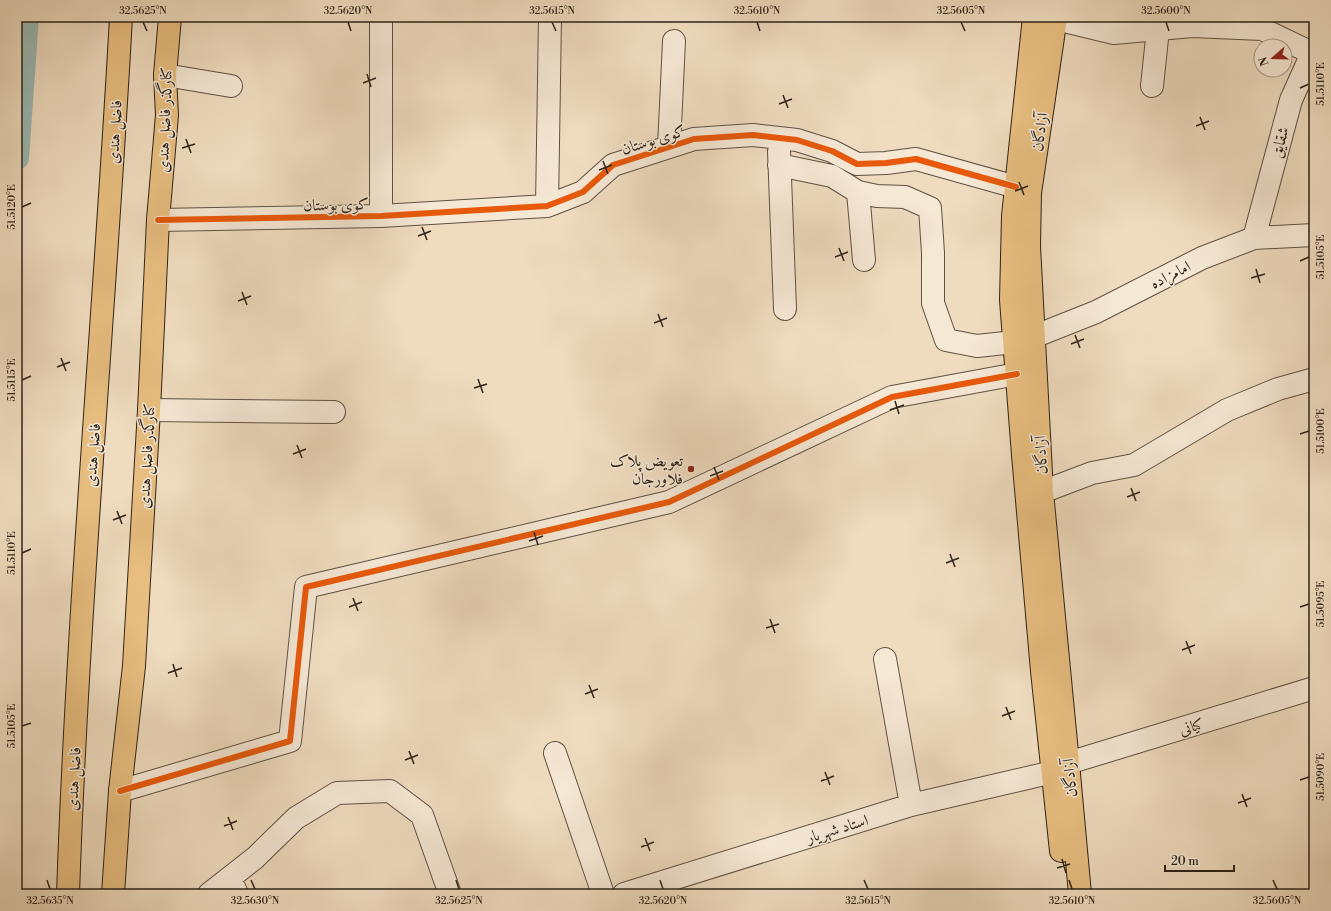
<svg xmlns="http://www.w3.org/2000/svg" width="1331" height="911" font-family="'Libre Bodoni',Amiri,serif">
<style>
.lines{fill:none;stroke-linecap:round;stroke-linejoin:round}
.canal{stroke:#9abab6;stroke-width:24}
.minor-casing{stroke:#5e5142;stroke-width:24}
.major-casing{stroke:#2d2318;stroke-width:24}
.minor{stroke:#f5e8d5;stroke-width:22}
.major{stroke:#e8be80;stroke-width:22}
.cycleway-casing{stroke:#f5e8d5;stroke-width:8}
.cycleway{stroke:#e8590c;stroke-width:6}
.ticks{fill:none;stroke:#2d2318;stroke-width:1.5}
.poi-dot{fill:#8f2418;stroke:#f5e8d5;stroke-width:1.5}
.labels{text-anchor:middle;stroke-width:3;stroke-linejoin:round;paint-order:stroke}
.street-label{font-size:16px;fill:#2d2318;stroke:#f5e8d5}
.poi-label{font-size:16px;fill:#2d2318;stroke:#f5e8d5;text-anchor:end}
.neatline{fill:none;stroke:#2d2318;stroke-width:1.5}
.ticks-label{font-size:10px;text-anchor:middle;fill:#2d2318}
</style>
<rect width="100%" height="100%" fill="#efdcbf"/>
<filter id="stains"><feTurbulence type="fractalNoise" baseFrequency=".005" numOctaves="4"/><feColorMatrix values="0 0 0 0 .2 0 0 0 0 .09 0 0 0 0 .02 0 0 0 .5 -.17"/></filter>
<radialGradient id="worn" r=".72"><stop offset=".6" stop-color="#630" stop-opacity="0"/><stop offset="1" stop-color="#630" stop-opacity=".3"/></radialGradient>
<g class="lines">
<path class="canal" d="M17,158L27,17"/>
<defs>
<path id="minor" d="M381,17V216
M1056,19L1114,33L1192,26L1262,29L1314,54
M165,75L231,86
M1152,86L1158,29
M669,147L674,41
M779,151L785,309
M779,165L832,176L858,192L877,196L905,197L930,208L933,253V303L946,340L977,346L1014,342
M858,192L864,260
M547,206L550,17
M158,220L381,216L547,206L583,192L613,165L694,139L753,135L797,140L832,151L857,164L886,163L916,159L1016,187
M1254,238L1291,100L1314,49
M1033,337L1096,312L1202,258L1254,238L1314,235
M149,410L334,412
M1042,492L1092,473L1134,465L1227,410L1278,389L1314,379
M885,659L911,805
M555,753L603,894
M1068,763L1314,688
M120,791L290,741L306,587L669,502L892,397L1017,374
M230,878L237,894
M209,894L255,858L296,818L337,793L390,791L422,815L450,894
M624,894L911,805L1053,772"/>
<path id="major" d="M1034,17L1013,216L1011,300L1023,455L1042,671L1061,851
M1056,17L1030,193L1029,246L1042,492L1068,763L1080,894
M68,894C78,601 105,309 121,17
M113,894L120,791L134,666L149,410L158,220L167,115L165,75L170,17"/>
</defs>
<use href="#minor" class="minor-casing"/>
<use href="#major" class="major-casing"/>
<use href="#minor" class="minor"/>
<use href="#major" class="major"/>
<defs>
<path id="cycleway" d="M158,220L381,216L547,206L583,192L613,165L694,139L753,135L797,140L832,151L857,164L886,163L916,159L1016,187
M120,791L290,741L306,587L669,502L892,397L1017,374"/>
</defs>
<use href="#cycleway" class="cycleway-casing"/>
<use href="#cycleway" class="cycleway"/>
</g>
<path class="ticks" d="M143,22L147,31M348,22L351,31M552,22L556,31M757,22L760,31M961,22L965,31M1166,22L1169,31M367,74L371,87M363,83L376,78M1300,88L1309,84M783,95L788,108M779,104L792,99M1200,117L1205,130M1196,126L1209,121M186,139L191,153M182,148L195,144M603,161L608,174M599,170L612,165M1019,182L1024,195M1015,191L1028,186M22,207L31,203M422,227L427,240M418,236L431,231M839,248L844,261M835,257L848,252M1300,261L1309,257M1256,269L1260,283M1251,278L1265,274M242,292L247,305M238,301L251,296M658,314L663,327M654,323L667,318M1075,335L1080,348M1071,344L1084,339M61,358L66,371M57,367L70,362M478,379L483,393M22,380L31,376M474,388L487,384M895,401L899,414M890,410L904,405M1300,434L1309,431M297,445L302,458M293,454L306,449M714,467L719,480M710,476L723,471M1131,488L1136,501M1127,497L1140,492M117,511L122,524M113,520L126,515M534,532L538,545M529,541L543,536M22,553L31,549M950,554L955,567M946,563L959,558M353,598L358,611M349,607L362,602M1300,607L1309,604M770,619L775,633M766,628L779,624M1186,641L1191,654M1182,650L1195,645M173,664L177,677M168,673L182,668M589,685L594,698M585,694L598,689M1006,707L1011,720M1002,716L1015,711M22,726L31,723M409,751L414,764M405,760L418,755M825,772L830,785M1300,780L1309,777M821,781L834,776M1242,794L1247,807M1238,803L1251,798M228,817L233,830M224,826L237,821M645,838L650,851M641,847L654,842M1062,859L1066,873M1057,868L1070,864M47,880L50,889M251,880L255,889M456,880L459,889M660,880L663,889M864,880L868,889M1069,880L1072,889M1273,880L1277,889"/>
<circle class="poi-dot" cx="691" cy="469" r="4"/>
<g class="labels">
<g class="street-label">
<text transform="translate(164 120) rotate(-88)" y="6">کنارگذر فاضل هندی</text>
<text transform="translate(114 132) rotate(-87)" y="6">فاضل هندی</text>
<text transform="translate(1039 132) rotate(-82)" y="6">آزادگان</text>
<text transform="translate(653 139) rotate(-17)" y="6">کوی بوستان</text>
<text transform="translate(1279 142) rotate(-74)" y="6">شقایق</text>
<text transform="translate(336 204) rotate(-1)" y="6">کوی بوستان</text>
<text transform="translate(1170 274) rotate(-27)" y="6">امامزاده</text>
<text transform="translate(92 455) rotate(-86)" y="6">فاضل هندی</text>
<text transform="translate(1040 455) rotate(-93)" y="6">آزادگان</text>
<text transform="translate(146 456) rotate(-87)" y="6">کنارگذر فاضل هندی</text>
<text transform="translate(1191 726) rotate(-17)" y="6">کیانی</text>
<text transform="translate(1069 778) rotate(-95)" y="6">آزادگان</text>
<text transform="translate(73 779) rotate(-87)" y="6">فاضل هندی</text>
<text transform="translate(837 828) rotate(-17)" y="6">استاد شهریار</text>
</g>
<g class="poi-label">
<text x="683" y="466">تعویض پلاک<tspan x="683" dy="18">فلاورجان</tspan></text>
</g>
</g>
<rect width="1331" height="911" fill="none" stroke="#efdcbf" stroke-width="44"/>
<g transform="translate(1273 58) rotate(250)"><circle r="19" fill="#f5e8d5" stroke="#a59989"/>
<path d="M0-3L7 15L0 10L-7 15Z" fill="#8f2418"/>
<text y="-6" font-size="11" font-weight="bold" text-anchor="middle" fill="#2d2318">N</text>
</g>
<path d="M1165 865v6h69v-6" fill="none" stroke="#2d2318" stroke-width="2"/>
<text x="1171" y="865" font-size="12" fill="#2d2318" stroke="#f5e8d5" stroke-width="3" paint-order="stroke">20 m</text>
<rect x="22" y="22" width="1287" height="867" class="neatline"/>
<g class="ticks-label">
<text x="143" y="14">32.5625°N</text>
<text x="348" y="14">32.5620°N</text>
<text x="552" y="14">32.5615°N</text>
<text x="757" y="14">32.5610°N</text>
<text x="961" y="14">32.5605°N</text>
<text x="1166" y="14">32.5600°N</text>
<text transform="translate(1320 84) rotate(-90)" y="4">51.5110°E</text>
<text transform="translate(11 207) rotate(-90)" y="4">51.5120°E</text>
<text transform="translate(1320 257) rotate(-90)" y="4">51.5105°E</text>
<text transform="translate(11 380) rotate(-90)" y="4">51.5115°E</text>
<text transform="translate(1320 431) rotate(-90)" y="4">51.5100°E</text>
<text transform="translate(11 553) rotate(-90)" y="4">51.5110°E</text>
<text transform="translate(1320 604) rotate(-90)" y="4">51.5095°E</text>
<text transform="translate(11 726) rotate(-90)" y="4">51.5105°E</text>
<text transform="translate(1320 777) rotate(-90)" y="4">51.5090°E</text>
<text x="50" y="904">32.5635°N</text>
<text x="255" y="904">32.5630°N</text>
<text x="459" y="904">32.5625°N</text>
<text x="663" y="904">32.5620°N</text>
<text x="868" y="904">32.5615°N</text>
<text x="1072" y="904">32.5610°N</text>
<text x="1277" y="904">32.5605°N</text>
</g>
<rect width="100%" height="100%" filter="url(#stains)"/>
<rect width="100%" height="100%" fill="url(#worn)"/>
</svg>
